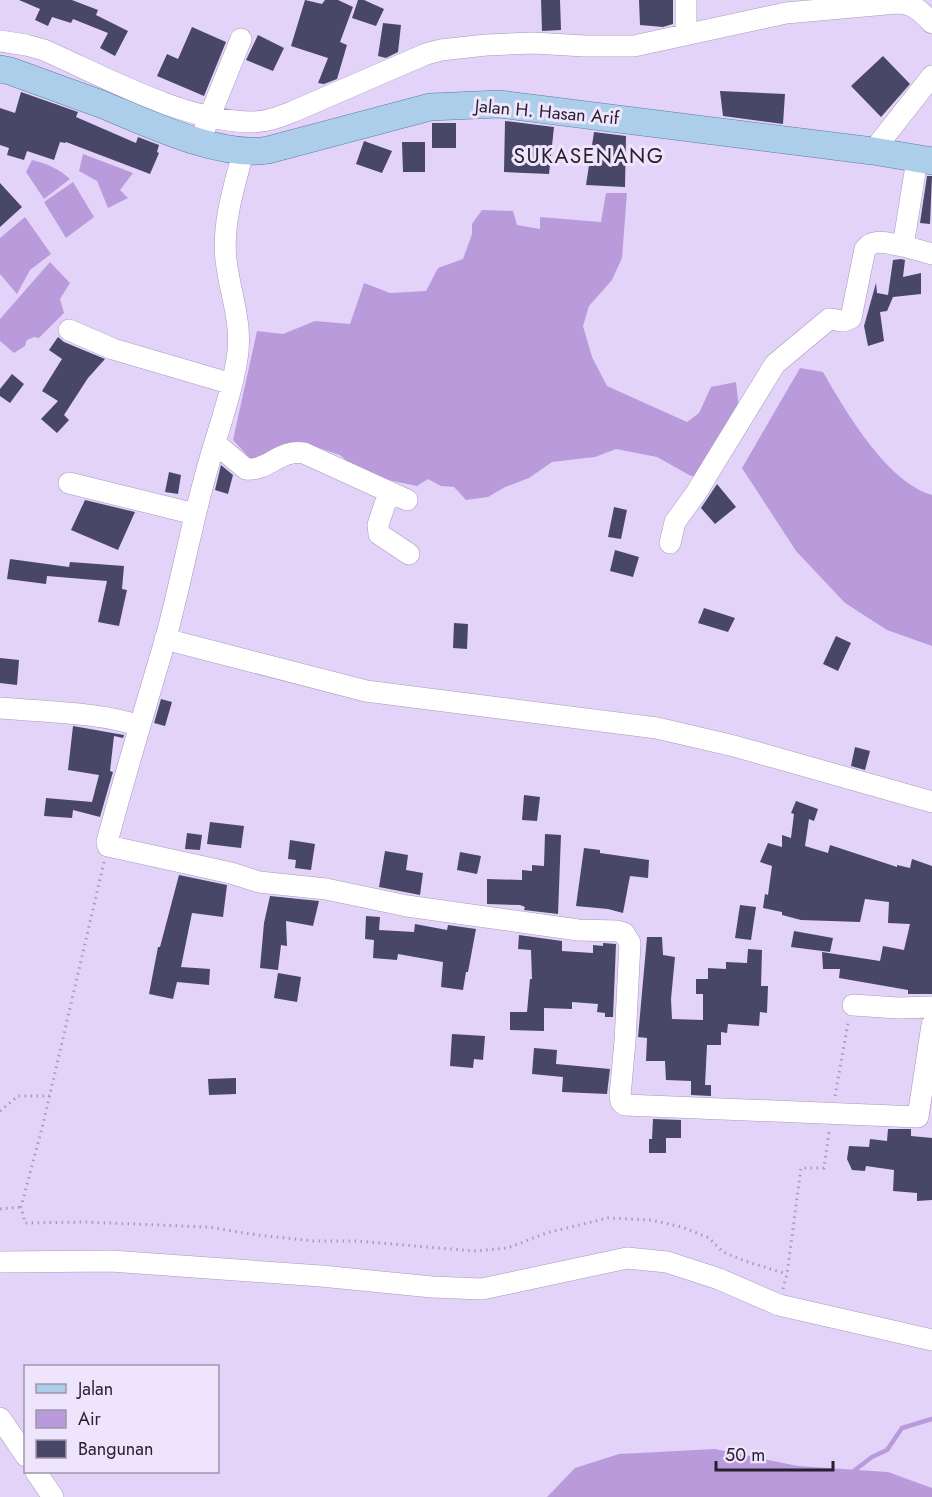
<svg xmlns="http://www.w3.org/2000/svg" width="932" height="1497" font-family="Jost,sans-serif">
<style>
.water{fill:#b99bdc}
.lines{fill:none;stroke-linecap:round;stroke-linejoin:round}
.stream{stroke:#b99bdc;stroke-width:4.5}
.building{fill:#484768}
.minor-casing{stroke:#a898bc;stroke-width:22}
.major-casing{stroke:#597ca1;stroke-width:28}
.path{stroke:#a89bb9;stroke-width:3;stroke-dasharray:1.5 4.5;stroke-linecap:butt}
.minor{stroke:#fff;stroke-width:21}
.major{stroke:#acceeb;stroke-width:27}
.labels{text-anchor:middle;stroke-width:6;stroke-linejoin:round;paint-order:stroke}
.street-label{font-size:18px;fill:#27212f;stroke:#eee4fb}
.quarter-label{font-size:21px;letter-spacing:1.5px;fill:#27212f;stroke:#eee4fb}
</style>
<rect width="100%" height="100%" fill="#e4d3f9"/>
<path class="water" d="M83,154L133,173L120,190L128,198L108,208L97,181L79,171Z
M32,160C47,164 58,168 70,179L44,199L26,172Z
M73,182L94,217L66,238L44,202Z
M606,193H627L622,258L612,280L589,306L583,326L592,357L607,386L687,422L699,413L711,387L736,382L739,410L701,476H691L657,457L616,449L595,457L552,462L529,478L505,487L488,497L466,500L454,487L441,486L428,479L417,486L378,478L355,468L340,455L313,446L256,465L233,440L257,331L283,334L315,321L350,324L364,283L390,293L426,291L438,268L463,259L472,234V224L482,210L513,211L517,225L540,229V217L601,222Z
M25,217L51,254L30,270L17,294L0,274V238Z
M50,262L70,283L60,299L64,313L39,338L34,337L27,340L25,346L14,353L0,341V319Z
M800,368L823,372C846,412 887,482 932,495V646L887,630L845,603L796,551L742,468Z
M715,1449L798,1466L888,1472L932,1488V1497H547L575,1468L619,1454Z"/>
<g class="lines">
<path class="stream" d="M855,1470L872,1457L887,1450L902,1428L932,1419"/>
</g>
<path class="building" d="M19,0H72L98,10L96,15L128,31L115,56L100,48L108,33L73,19L71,23L52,17L48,26L35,20L40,9Z
M305,0L322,4L325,0H338L353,7L340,42L347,45L337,79L324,84L318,83L328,58L291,46Z
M358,0H364L384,9L376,26L352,18Z
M541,0H560L561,30L542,31Z
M639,0H673V24L663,27L640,25Z
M383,23L401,25L398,52L386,58L378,56Z
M192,27L226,42L204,96L157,76L167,54L178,59Z
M258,35L284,48L273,71L246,60Z
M883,56L910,84L881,117L851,86Z
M720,91L785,94L783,124L723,116Z
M21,92L78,112L76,117L136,143L138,137L159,145L157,152L159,153L150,174L66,142L65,143L60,142L54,160L27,151L24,160L7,155L9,148L0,145V108L15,113Z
M505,121L554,127L549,174L504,172Z
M432,123H456V148H432Z
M594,132L626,136L625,187L586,185Z
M364,141L392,151L382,173L356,164Z
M402,142H425V172H403Z
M927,176H932L930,224L920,223Z
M0,183L22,207L0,227Z
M901,259L905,260L903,277L921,273V294L893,297L887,311L880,312L884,341L868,346L864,326L876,283L877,293L888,295L893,260Z
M58,337L64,342L105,359L88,378L64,415L69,420L57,433L41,419L58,401L42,391L62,359L49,350Z
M12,374L24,384L10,403L0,396V389Z
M221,465L233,475L228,494L215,490Z
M169,472L181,475L178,494L165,492Z
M717,484L736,507L715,524L701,508Z
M85,500L135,512L118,550L71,530Z
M614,507L627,510L621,539L608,537Z
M615,550L639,557L633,577L610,571Z
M10,559L69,567L70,562L124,566L122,589L127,590L119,626L98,622L107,581L47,576L46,584L7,579Z
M704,608L735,618L728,632L698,623Z
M454,623L468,624L467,649L453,648Z
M836,636L851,643L838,671L823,664Z
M0,658L19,660L17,685L0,683Z
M161,699L172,702L165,726L154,723Z
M73,726L124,735L123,738L114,736L110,771L113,772L100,817L73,810L72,818L44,816L46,798L92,802L99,775L68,770Z
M855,747L870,751L865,770L851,766Z
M524,795L540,797L537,821L522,820Z
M796,801L818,809L814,821L809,819L805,846L828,853L830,845L897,867V865L910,868L912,859L932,866V994H908V990L839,978L840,969H823L822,952L880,961L883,946L904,950L910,924L888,923L889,902L865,899L860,922L801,920L782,915V912L763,908L765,894L768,895L772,866L760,862L768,843L782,847V835L791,838L794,814L791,813Z
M210,822L244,826L241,848L207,844Z
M187,833L202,835L200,850L185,849Z
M545,834L561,835L558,914L524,910L525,907L520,905L487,904V879L522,880V870L532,871V865L544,866Z
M290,840L315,844L311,870L295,868L296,860L288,859Z
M584,848L600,850V853L649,860L648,878L630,876L623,913L608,909L576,906Z
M385,851L408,855L406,870L423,873L420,895L379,887Z
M460,852L481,856L477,874L457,870Z
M179,875L227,885L223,917L192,913L181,967L210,969L209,985L177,982L173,999L149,994L158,947H160Z
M270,896L319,901L313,926L286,921L287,946L281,945L278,970L260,968L264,923Z
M740,905L756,907L751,940L735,938Z
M366,916L380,917L379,930L414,932L415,924L447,930L448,925L476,929L468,972H466L463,990L441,987L443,962L398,954L397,960L373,958L374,940L365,939Z
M794,931L833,938L830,952L791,947Z
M519,935L562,941V951L593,953V945L603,946V943L616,944L613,1017H605V1013L597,1012L598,1004L572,1002V1009L544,1008V1031L510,1030V1012H527L530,979H532L531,950L518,949Z
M647,937H662L663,955L675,957L671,999L672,1019L703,1020V994H696V979H708V968L726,969V962L747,963L748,949L762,950L761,986H768L767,1013L760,1012L759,1026L728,1024L727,1033L721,1032V1045H707L705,1085H711V1096L691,1095V1081L666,1080L665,1061H646L647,1038L638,1037Z
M278,973L301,977L297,1002L274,998Z
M452,1034L485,1036L483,1060L474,1059L473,1068L450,1066Z
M534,1048L557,1050L556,1064L610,1069L607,1094L562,1092L563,1077L532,1074Z
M236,1078V1094L209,1095L208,1079Z
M653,1119L681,1120V1138H666V1153H649V1139H652Z
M888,1129H911V1136L932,1138V1200L917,1201V1193L893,1191L894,1170L866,1166L865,1171L852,1170L847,1159L849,1146L869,1147L870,1139L887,1141Z"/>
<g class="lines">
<defs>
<path id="minor" d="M686,35V0
M0,41L26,45L44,50C107,78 183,121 252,122C266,122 279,117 292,112L426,54L441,50L486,45L533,43L585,46H634L786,13L897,3C913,3 922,12 932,23
M205,128L241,39
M873,151L932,76
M243,153C234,187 222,224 226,260C230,294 243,324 237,359C231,399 215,437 205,477C190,531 180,587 165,641C145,708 125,775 107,842L108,846L231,873L259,882L326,889L407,906L578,930L617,931L624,933L630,943L625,1041L620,1096L621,1102L625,1105L918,1117L932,1025
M903,246L932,254
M69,330L113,349L232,384
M215,443L246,469C268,471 280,449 304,453L407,500
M69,483L195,514
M389,492L378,525L379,534L409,554
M670,543L675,522L696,493L775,364L829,319L844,321L851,318L865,249C874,237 890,244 903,246L917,160
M165,639L366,691L657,728L734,746L932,802
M0,708C42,712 100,712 139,726
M853,1005L898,1008L932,1007
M0,1262L111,1261L321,1276L432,1287L482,1289L627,1258L667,1262L719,1279L779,1305L932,1340
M0,1418L26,1456
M36,1472L53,1497"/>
<path id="major" d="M0,69L10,71C40,82 71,93 101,104C148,123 219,158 268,150L430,107L499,104L873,151L932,161"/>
</defs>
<use href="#minor" class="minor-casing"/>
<use href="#major" class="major-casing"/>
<path class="path" d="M104,862L43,1124L21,1207L25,1223L83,1222L208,1227L257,1235L314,1241H357L474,1251L508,1248L546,1233L608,1218L651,1220L682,1227L709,1238L723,1252L745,1261L787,1274
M835,1096L848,1023
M0,1111L18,1096H50
M0,1209L21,1207
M783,1289L787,1274L801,1168H824L829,1132"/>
<use href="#minor" class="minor"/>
<use href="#major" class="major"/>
</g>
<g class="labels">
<g class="street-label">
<text transform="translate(547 112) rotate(5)" y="6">Jalan H. Hasan Arif</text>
</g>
<g class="quarter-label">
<text x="589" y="163">SUKASENANG</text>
</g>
</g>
<rect x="24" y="1365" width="195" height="108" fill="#eee4fb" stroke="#9e96a9" stroke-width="1.5"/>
<rect x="36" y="1384" width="30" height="9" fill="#acceeb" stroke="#9e96a9" stroke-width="1.5"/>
<text x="78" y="1395" font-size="18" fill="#27212f">Jalan</text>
<rect x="36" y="1410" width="30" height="18" fill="#b99bdc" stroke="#9e96a9" stroke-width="1.5"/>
<text x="78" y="1425" font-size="18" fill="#27212f">Air</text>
<rect x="36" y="1440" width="30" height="18" fill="#484768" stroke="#9e96a9" stroke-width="1.5"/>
<text x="78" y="1455" font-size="18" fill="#27212f">Bangunan</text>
<path d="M716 1461v9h117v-9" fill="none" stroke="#27212f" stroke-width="3"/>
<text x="725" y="1461" font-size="18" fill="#27212f" stroke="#eee4fb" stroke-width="4.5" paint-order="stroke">50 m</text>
</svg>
